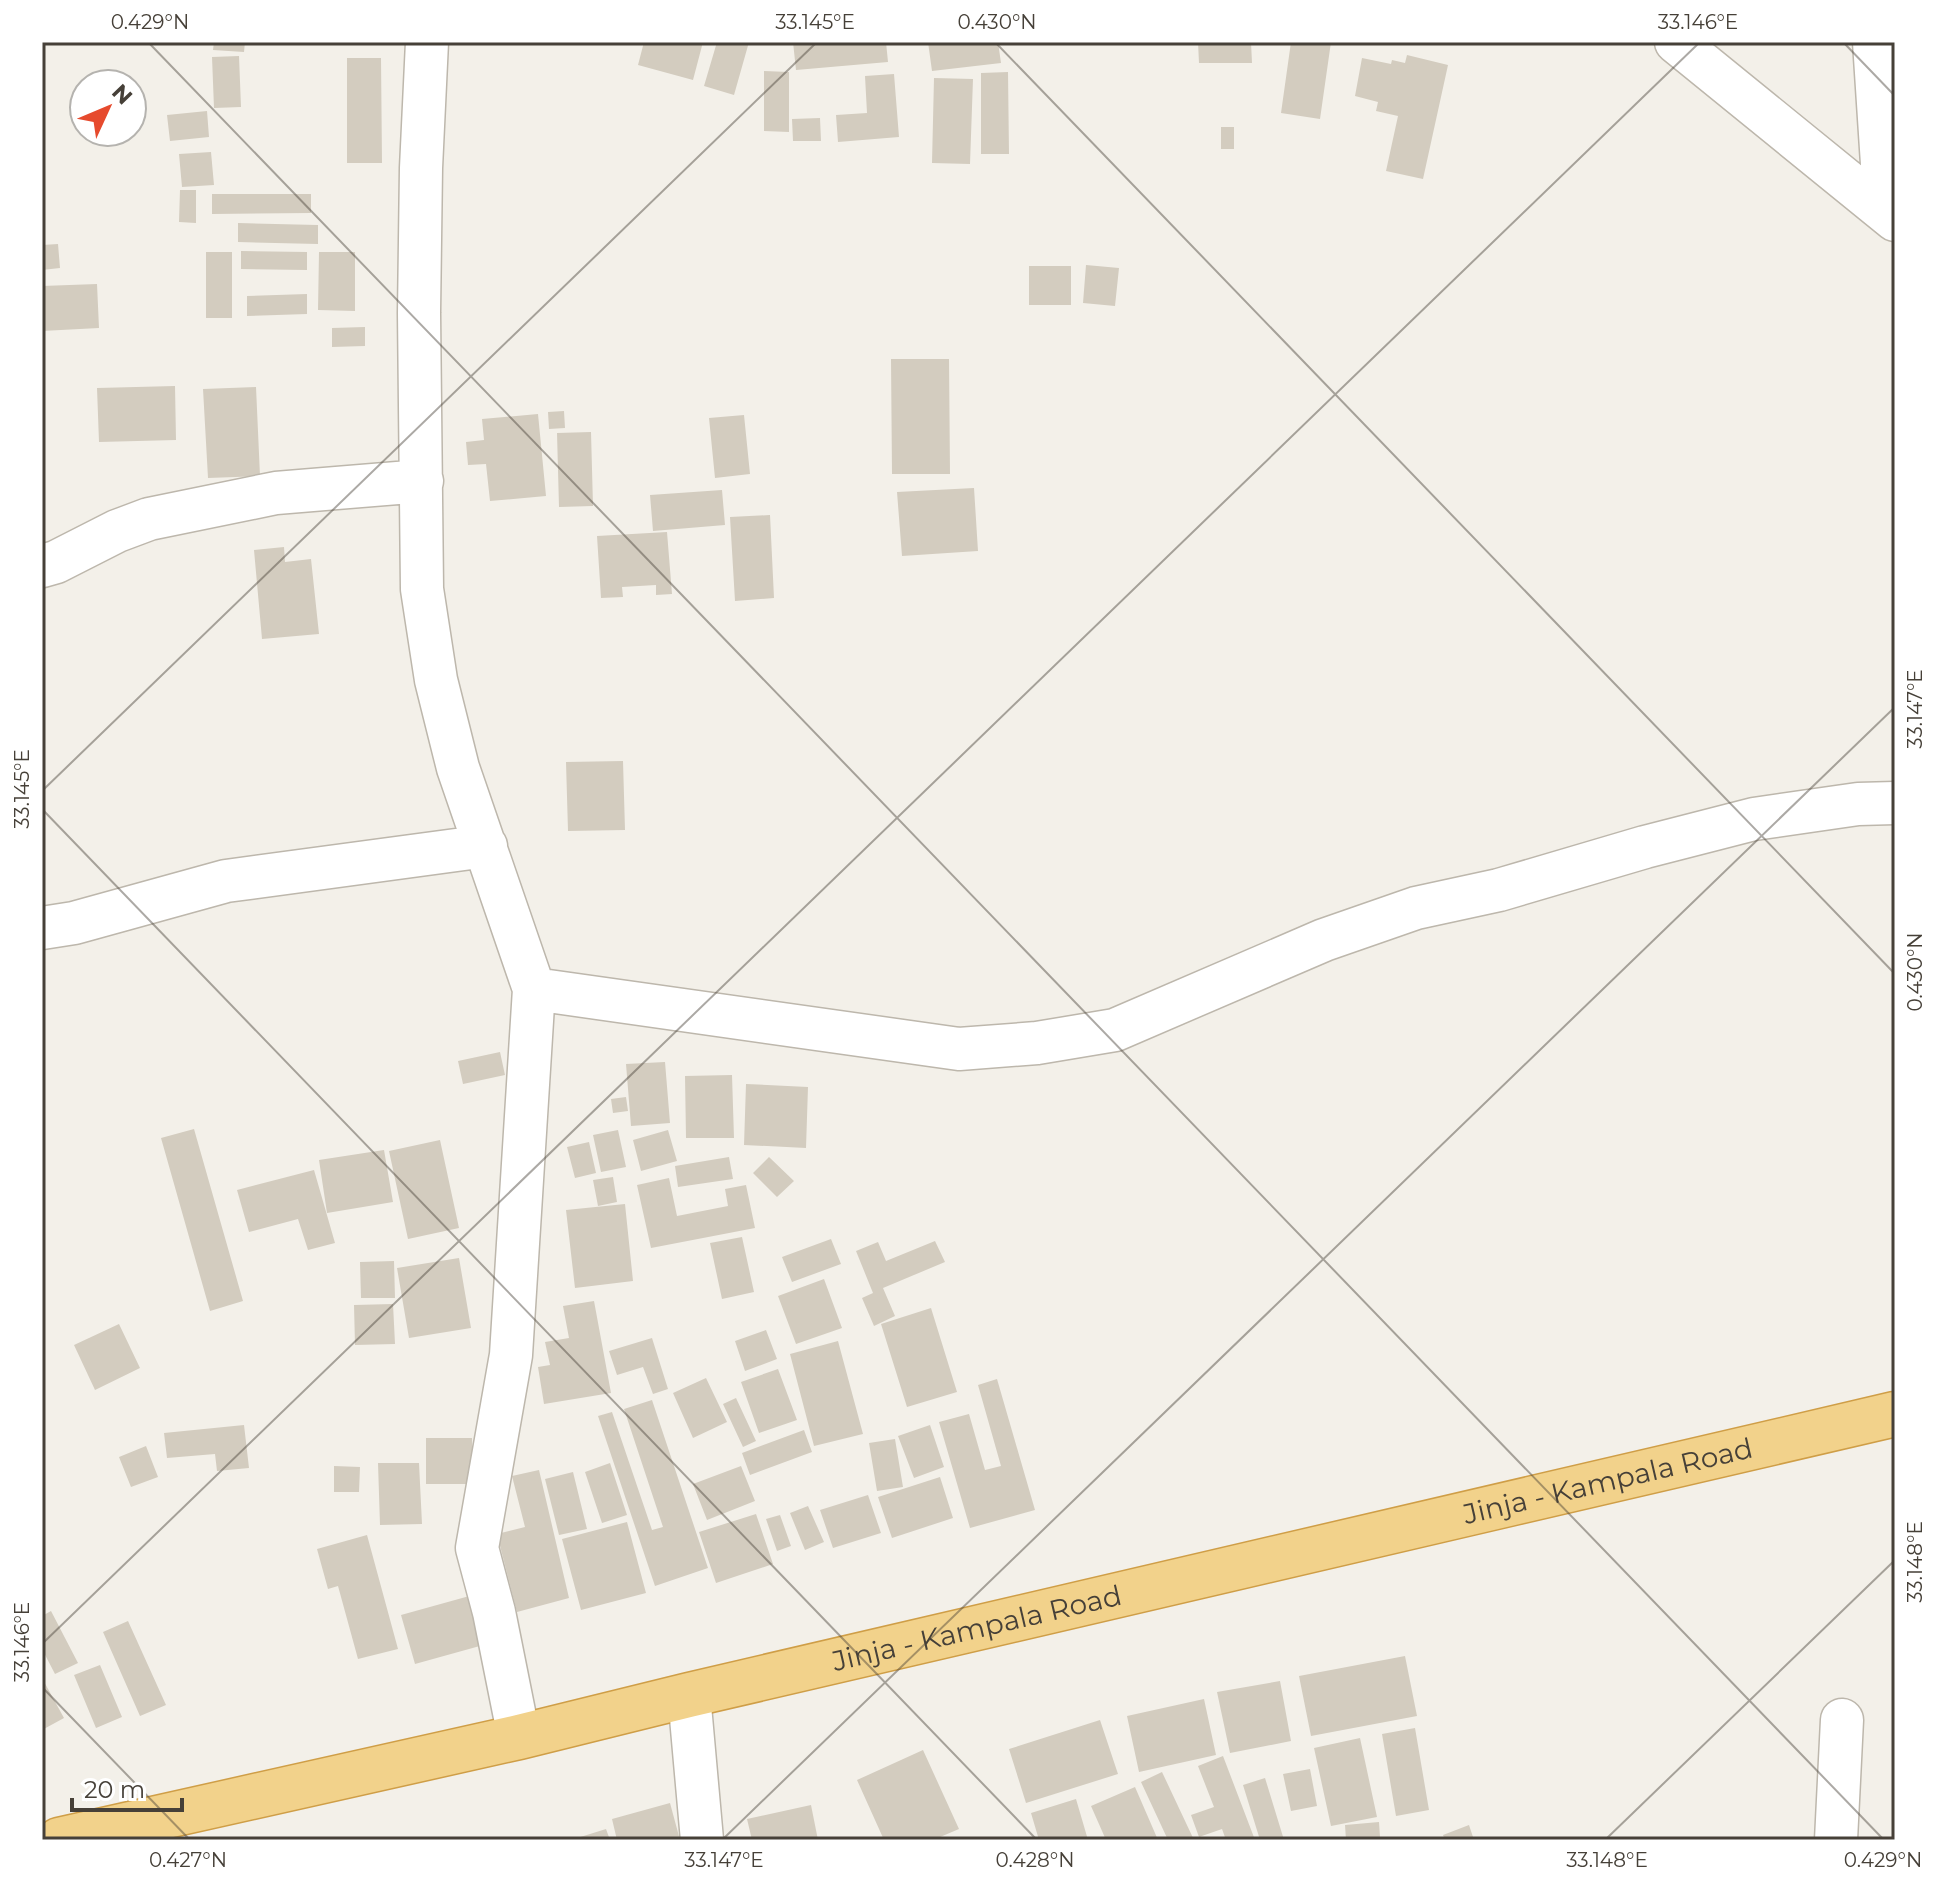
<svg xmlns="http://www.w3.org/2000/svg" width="1937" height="1882" font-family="Montserrat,sans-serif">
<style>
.building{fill:#d3ccbf}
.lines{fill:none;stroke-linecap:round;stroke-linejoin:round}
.minor-casing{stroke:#bdb7ac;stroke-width:45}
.trunk-casing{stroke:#cf9e47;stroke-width:47}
.minor{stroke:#fff;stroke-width:42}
.trunk{stroke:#f2d28b;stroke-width:44}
.ticks{fill:none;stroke:#464038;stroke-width:2;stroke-opacity:0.45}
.labels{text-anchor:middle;stroke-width:7;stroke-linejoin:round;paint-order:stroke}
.street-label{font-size:28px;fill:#464038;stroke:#fff}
.neatline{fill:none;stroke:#464038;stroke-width:3}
.ticks-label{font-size:20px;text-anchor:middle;fill:#464038}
</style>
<rect width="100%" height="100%" fill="#f3f0e9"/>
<path class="building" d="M214,42H245L244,52L213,50Z
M644,42H703L693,80L638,65Z
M717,42H749L734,95L704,86Z
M793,42H886L888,62L796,70Z
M928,42H998L1001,63L932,71Z
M1198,42H1251L1252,63H1199Z
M1291,42H1331L1320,119L1281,113Z
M1407,55L1448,65L1423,179L1386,171L1398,116L1376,111L1378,102L1355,96L1362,58L1391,64L1392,60L1405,63Z
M239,56L241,107L214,108L212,57Z
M347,58H381L382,163H347Z
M764,71L789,72V132L764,131Z
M1008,72L1009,154H981V73Z
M894,74L899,137L838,142L836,115L867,113L865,76Z
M934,78L973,79L970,164L932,163Z
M207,111L209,137L170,141L167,115Z
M820,118L821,141H793L792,119Z
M1221,127H1234V149H1221Z
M211,152L214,185L182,187L179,154Z
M180,190H196V223L179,222Z
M212,194H311V213L212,214Z
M238,223L318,225V244L238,242Z
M58,244L60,268L42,270V245Z
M241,251L307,252V270L241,269Z
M206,252H232V318H206Z
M319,252H355V311L318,310Z
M1086,265L1119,268L1115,306L1083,303Z
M1029,266H1071V305H1029Z
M97,284L99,328L42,331V286Z
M307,294V314L247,316V296Z
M365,327V346L332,347V328Z
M891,359H949L950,474H892Z
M175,386L176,440L99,442L97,388Z
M256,387L260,476L208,478L203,389Z
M564,411L565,428L549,429L548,412Z
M538,414L546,496L490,501L486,464L468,465L466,442L484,440L482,419Z
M744,415L750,474L715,478L709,418Z
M591,432L593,506L559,507L557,433Z
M974,488L978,551L902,556L897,492Z
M722,490L725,525L653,531L650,495Z
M770,515L774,598L735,601L730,517Z
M667,532L672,594L656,595V585L622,587L623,597L601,598L597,536Z
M284,547L285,562L311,559L319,634L262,639L254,550Z
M623,761L625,830L568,831L566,762Z
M500,1052L505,1075L463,1084L458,1061Z
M665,1062L670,1123L631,1126L626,1064Z
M732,1075L734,1138H686L685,1076Z
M746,1084L808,1087L806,1148L744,1145Z
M626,1097L628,1111L613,1113L611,1099Z
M194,1129L243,1301L210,1311L161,1138Z
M618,1130L626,1167L601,1172L593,1135Z
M668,1130L677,1161L641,1171L633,1140Z
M440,1140L459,1228L408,1239L389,1151Z
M589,1142L596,1173L575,1178L567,1147Z
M384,1150L393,1202L327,1213L319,1160Z
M729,1157L733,1179L678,1187L675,1166Z
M769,1157L794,1181L777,1197L753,1173Z
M314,1170L335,1243L308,1250L298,1219L249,1232L237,1190Z
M613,1177L617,1202L598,1206L593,1180Z
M669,1178L677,1216L728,1206L725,1189L746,1185L755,1228L651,1248L637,1185Z
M625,1204L633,1281L575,1288L566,1210Z
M742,1237L754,1292L722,1299L710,1243Z
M831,1239L841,1264L792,1282L782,1257Z
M935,1241L945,1262L883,1288L895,1316L874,1326L862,1298L873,1293L856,1251L878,1242L886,1261Z
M459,1258L471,1328L409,1338L397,1268Z
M394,1261L395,1298H361L360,1262Z
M824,1279L842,1328L796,1344L778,1296Z
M594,1301L611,1393L544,1404L538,1367L550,1365L545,1342L569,1338L563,1306Z
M393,1304L395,1344L355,1345L354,1305Z
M931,1308L957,1392L907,1407L881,1324Z
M119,1324L140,1368L95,1390L74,1345Z
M766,1330L777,1359L745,1371L735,1341Z
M652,1338L668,1389L653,1394L643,1367L617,1375L609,1351Z
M838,1341L863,1434L814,1446L790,1354Z
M778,1369L797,1420L759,1433L741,1382Z
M706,1378L727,1422L693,1438L673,1393Z
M997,1379L1035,1510L970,1528L939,1422L969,1414L985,1470L1001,1466L978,1385Z
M736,1398L756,1441L743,1447L723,1404Z
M652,1400L708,1568L655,1586L598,1416L612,1412L652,1530L663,1527L624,1409Z
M244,1425L249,1468L217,1471L215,1454L167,1458L164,1433Z
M930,1425L944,1467L914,1478L898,1436Z
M804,1430L812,1452L750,1475L742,1453Z
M426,1438H472L473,1484H426Z
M895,1439L903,1487L877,1491L869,1443Z
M146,1446L158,1477L131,1487L119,1457Z
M378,1463H419L422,1524L380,1525Z
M610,1463L627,1515L602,1523L585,1472Z
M334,1466L360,1467L359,1492H334Z
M741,1466L755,1501L707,1520L693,1484Z
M539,1470L569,1598L517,1612L497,1534L525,1527L512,1476Z
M573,1472L587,1529L559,1535L545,1479Z
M940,1477L953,1518L892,1538L878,1497Z
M868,1495L881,1533L833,1548L820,1510Z
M808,1506L824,1542L805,1550L790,1513Z
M756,1514L773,1564L716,1583L699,1532Z
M780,1515L791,1546L777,1551L766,1519Z
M627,1522L646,1593L581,1610L562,1539Z
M367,1535L398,1649L358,1659L338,1586L328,1589L317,1549Z
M473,1595L487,1644L415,1664L401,1615Z
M51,1611L78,1663L55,1674L42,1649V1616Z
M128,1621L166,1705L140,1716L103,1632Z
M1405,1656L1417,1716L1311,1736L1299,1676Z
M100,1665L122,1717L96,1728L74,1675Z
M42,1678L64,1718L42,1730Z
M1280,1681L1291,1741L1230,1753L1217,1692Z
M1204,1699L1216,1755L1139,1772L1127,1716Z
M1100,1720L1118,1774L1026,1803L1009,1749Z
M1415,1728L1429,1810L1396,1816L1382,1734Z
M1360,1738L1377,1817L1331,1826L1314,1748Z
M923,1750L959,1829L933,1840H884L857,1780Z
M1223,1756L1255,1840H1226L1222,1829L1199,1837L1191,1815L1214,1807L1198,1766Z
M1310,1769L1317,1806L1291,1811L1283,1774Z
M1162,1772L1194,1840H1168L1141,1782Z
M1265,1778L1284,1840H1260L1243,1785Z
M1135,1787L1158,1840H1106L1091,1806Z
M1076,1799L1088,1840H1039L1031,1813Z
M670,1803L680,1840H617L612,1819Z
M811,1805L818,1840H752L747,1819Z
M1379,1822L1380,1837L1346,1840L1345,1825Z
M1469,1825L1474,1840H1445L1443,1835Z
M606,1829L610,1840H574V1839Z"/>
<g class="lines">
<defs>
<path id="minor" d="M427,42L421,168L419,313L422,589L436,680L458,768L534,989L511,1355L477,1548L494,1612L519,1737
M1676,42L1895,220
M1874,42L1885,210
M42,566L56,562L117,531L149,519L276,493L422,481
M42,928L74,923L226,881L486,846
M534,989L959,1049L1037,1043L1115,1030L1324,940L1416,908L1499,890L1645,847L1754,819L1858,804L1895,803
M689,1695L702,1840
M1836,1840L1842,1720"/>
<g id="trunk">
<path id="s1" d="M59,1840L519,1737L689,1695L1895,1414"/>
</g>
</defs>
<use href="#minor" class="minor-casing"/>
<use href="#trunk" class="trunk-casing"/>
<use href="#minor" class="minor"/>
<use href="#trunk" class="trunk"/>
</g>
<path class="ticks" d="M148,42L1884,1840M995,42L1895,974M1843,42L1895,96M42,791L817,42M42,809L1037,1840M42,1644L1700,42M42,1687L190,1840M722,1840L1895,707M1605,1840L1895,1560"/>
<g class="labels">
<g class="street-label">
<text dy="10" stroke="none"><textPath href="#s1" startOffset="1590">Jinja - Kampala Road</textPath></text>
<text dy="10" stroke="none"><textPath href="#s1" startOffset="942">Jinja - Kampala Road</textPath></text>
</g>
</g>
<rect width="1937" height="1882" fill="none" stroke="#ffffff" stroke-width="88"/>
<g transform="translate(108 108) rotate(46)"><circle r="38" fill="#ffffff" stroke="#b5b3af" stroke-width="2"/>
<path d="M0-6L14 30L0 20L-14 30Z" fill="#e64a2d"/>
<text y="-12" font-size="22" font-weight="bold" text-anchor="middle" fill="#464038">N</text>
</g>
<path d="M72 1798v12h110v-12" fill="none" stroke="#464038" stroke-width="4"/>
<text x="84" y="1798" font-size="24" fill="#464038" stroke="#ffffff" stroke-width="6" paint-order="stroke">20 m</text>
<rect x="44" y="44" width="1849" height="1794" class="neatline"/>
<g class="ticks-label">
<text x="150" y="29">0.429°N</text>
<text x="815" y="29">33.145°E</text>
<text x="997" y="29">0.430°N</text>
<text x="1698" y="29">33.146°E</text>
<text transform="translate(1915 709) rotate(-90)" y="7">33.147°E</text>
<text transform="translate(22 789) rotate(-90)" y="7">33.145°E</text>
<text transform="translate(1915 972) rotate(-90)" y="7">0.430°N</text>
<text transform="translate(1915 1562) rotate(-90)" y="7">33.148°E</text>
<text transform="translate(22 1642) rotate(-90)" y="7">33.146°E</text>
<text x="188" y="1867">0.427°N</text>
<text x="724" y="1867">33.147°E</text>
<text x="1035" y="1867">0.428°N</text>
<text x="1607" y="1867">33.148°E</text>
<text x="1883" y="1867">0.429°N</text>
</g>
</svg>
